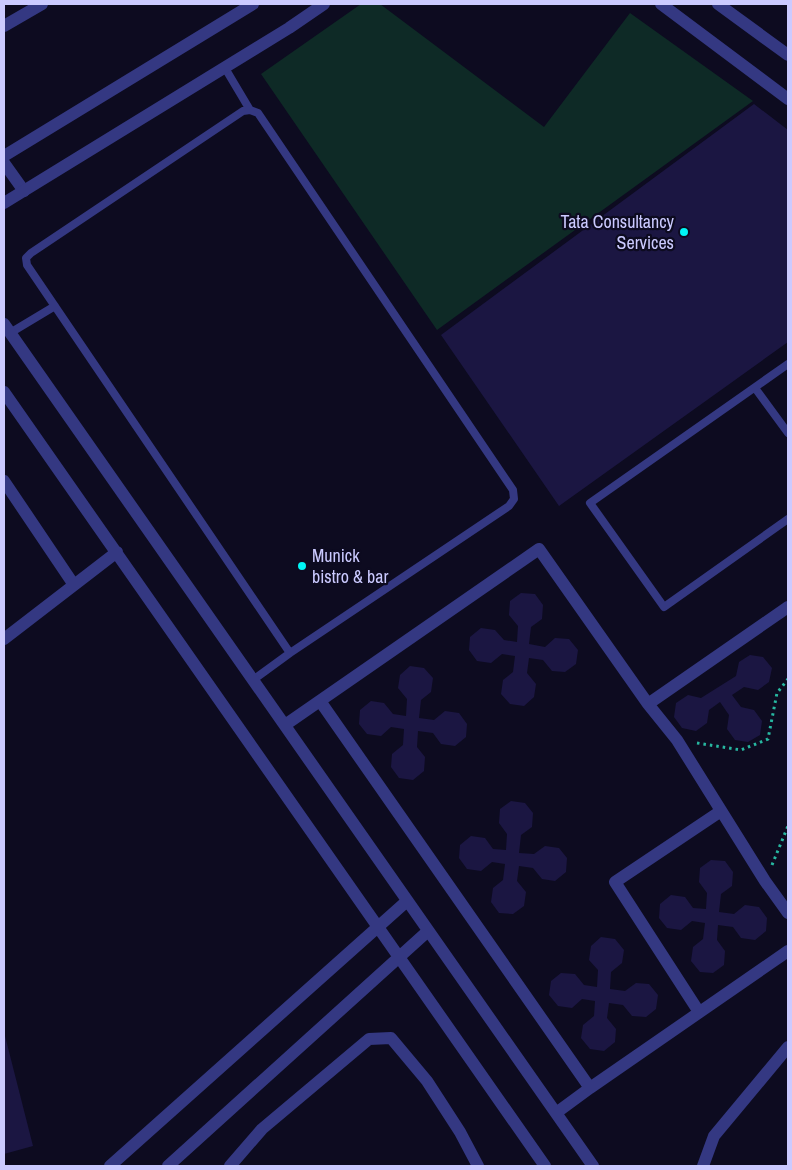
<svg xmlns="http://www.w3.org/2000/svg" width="792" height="1170" font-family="'Archivo Narrow',sans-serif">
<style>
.green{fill:#0e2a26}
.building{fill:#1b1642}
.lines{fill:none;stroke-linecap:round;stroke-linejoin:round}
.path{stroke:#27b7a0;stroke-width:3;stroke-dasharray:2.5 4;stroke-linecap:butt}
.service{stroke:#343882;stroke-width:8}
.minor{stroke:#343882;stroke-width:12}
.tertiary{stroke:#343882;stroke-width:12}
.poi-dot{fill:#00f5f5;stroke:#0d0b20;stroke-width:2}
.labels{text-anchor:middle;stroke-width:4.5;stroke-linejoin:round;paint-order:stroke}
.poi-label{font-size:18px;fill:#cbcaff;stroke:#0d0b20;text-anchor:end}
</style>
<rect width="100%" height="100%" fill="#0d0b20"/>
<path class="green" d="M361,4H380L544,127L630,13L753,101L437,330L261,74Z"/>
<path class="building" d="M754,104L788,130V342L559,506L441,335Z
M521,593L535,594L543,605L542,619L531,627L529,644L545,647L555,638L569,639L578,650L576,664L565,672L552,671L543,660L529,658L527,673L536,684L534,697L524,706L510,704L501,694L503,680L513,672L515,656L502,654L491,663L477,661L469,650L470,637L481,628L495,630L504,640L517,642L518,626L509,615L510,601Z
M750,655L763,657L772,668L769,682L758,690L744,687L732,695L741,707L754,710L762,721L760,735L748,742L735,740L727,729L729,715L720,702L709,710L707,723L696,731L682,728L674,717L676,703L688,695L701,698L736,676L739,662Z
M410,666L424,668L433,678L431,692L421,700L419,718L434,720L445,711L459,713L467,724L466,737L455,746L441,744L433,733L418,731L417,747L425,757L424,771L413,780L399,778L391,767L392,754L403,745L404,729L391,727L381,736L367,734L359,724L360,710L371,701L384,703L393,714L406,716L407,699L398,688L400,675Z
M511,801L525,803L533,813L532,827L521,835L519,853L534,854L545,846L559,848L567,858L566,872L555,881L542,879L533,868L519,866L517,881L526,892L524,906L513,914L499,913L491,902L493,888L503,880L505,864L492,862L481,871L467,869L459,858L460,845L471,836L485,838L493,849L506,850L507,834L499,823L500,809Z
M711,860L725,861L733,872L732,886L721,894L719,912L734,914L745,905L759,907L767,918L766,931L755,940L741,938L733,927L718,925L717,940L725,951L724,965L713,973L700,972L691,961L693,947L703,939L705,923L692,921L681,930L667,928L659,918L660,904L671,895L685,897L693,908L706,909L707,893L699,882L700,868Z
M601,937L615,939L624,950L622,963L611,972L610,989L625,991L636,983L649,984L658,995L656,1009L646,1017L632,1016L623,1005L609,1003L607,1018L616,1029L615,1042L604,1051L590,1049L581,1038L583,1025L594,1016L595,1001L582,999L572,1008L558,1006L549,995L551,981L561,973L575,974L584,985L597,987L598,970L589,960L591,946Z
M4,1032L33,1146L4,1154Z"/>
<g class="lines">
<path class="path" d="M697,743L741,750L768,739L777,693L788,679
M772,865L788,826"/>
<path class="service" d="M225,68L250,110L258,113L513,490L514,499L509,506L290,653L27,265L26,258L31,253L243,111L250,110
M10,333L55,306
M788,364L590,503L664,607L788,519
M755,388L788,433
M253,680L290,653"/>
<path class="minor" d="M4,26L42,4
M4,163L24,191
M4,324L593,1166
M4,392L545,1166
M4,481L74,585
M4,639L117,552
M320,701L590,1088L788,951
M648,704L677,740L765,881L788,913
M285,725L539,549L648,704L788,607
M699,1012L615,882L721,811
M556,1113L590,1088
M110,1166L407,901
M168,1166L428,931
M230,1166L262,1129L369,1039L391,1038L427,1081L460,1132L478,1166
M703,1166L714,1136L788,1047"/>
<path class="tertiary" d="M661,4L788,99
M718,4L788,55
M4,156L253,4
M4,203L289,28L324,4"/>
</g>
<g class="poi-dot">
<circle cx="684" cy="232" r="5"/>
<circle cx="302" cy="566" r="5"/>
</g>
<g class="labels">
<g class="poi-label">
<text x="674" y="228">Tata Consultancy<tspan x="674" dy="21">Services</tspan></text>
<text x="312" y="562" text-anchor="start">Munick<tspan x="312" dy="21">bistro &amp; bar</tspan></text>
</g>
</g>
<rect width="792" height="1170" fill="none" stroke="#cbcaff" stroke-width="10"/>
</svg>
